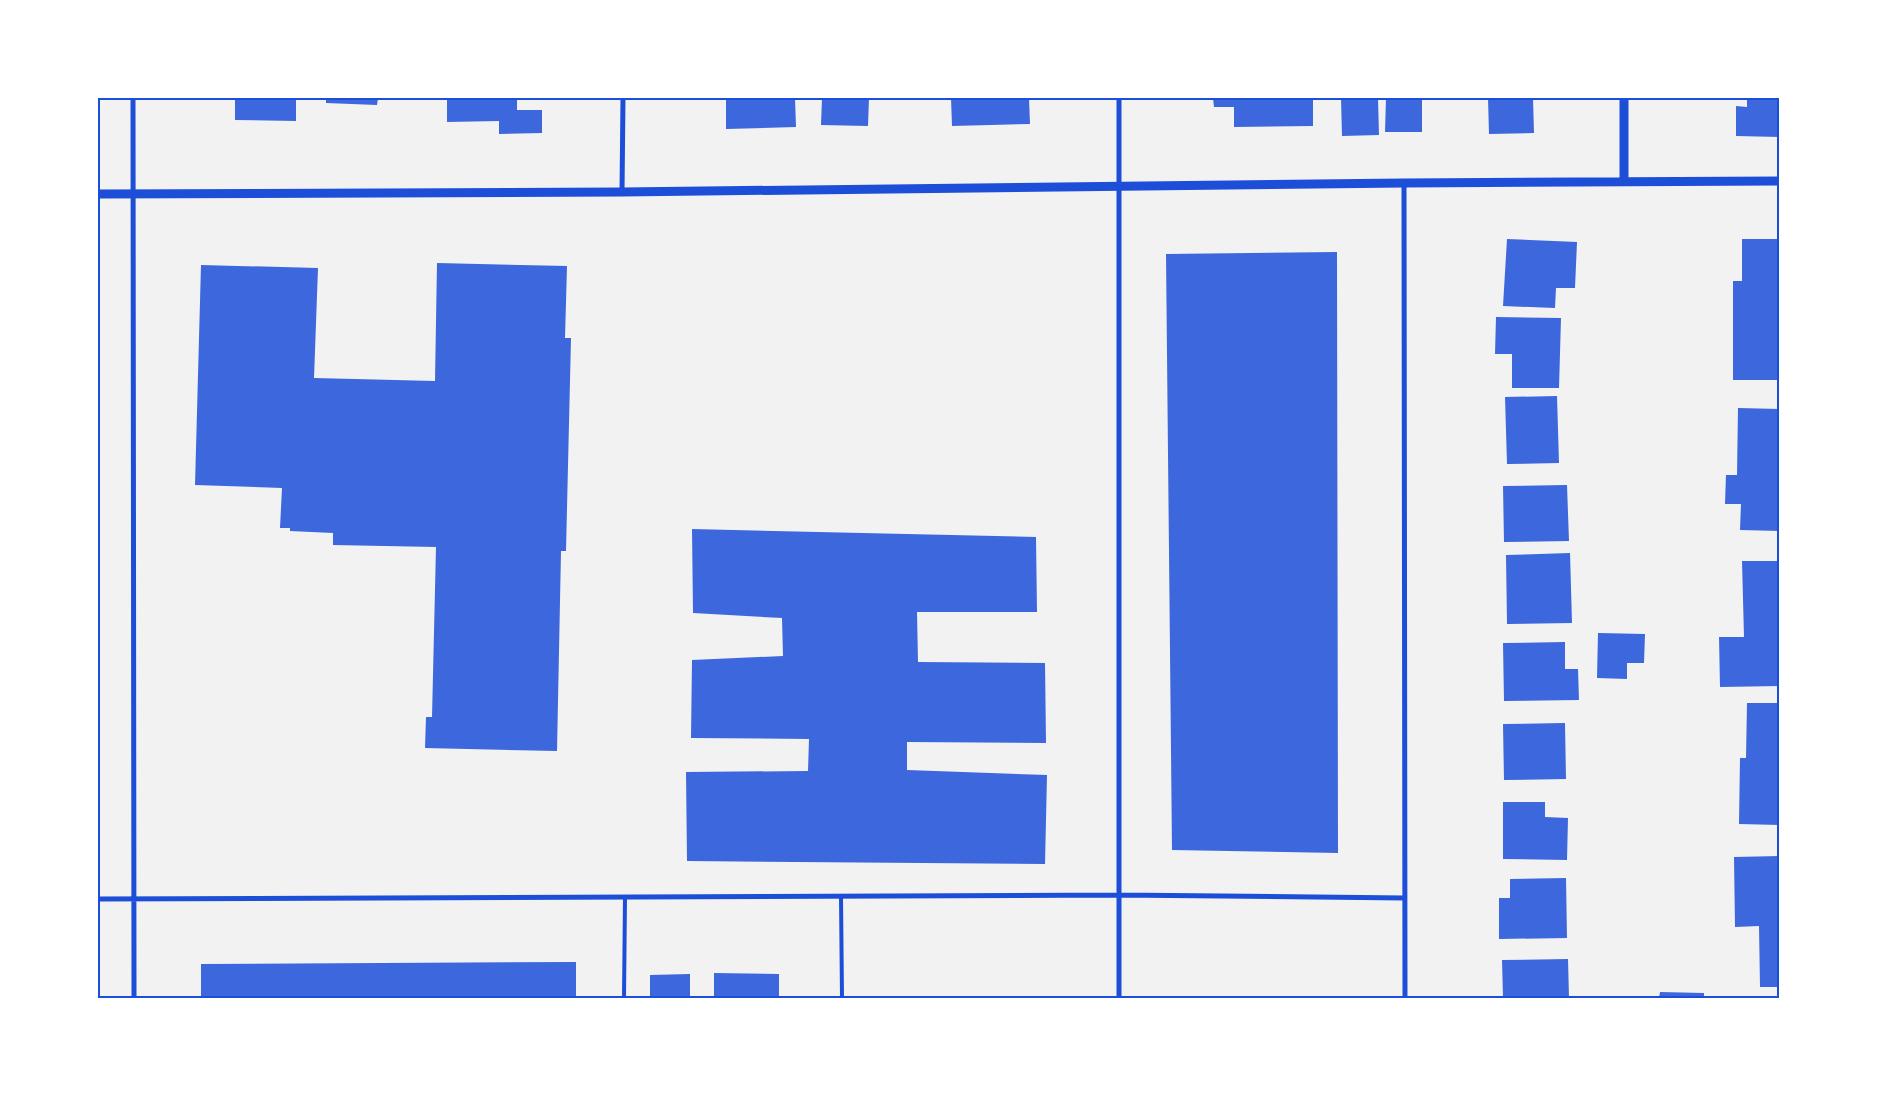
<svg xmlns="http://www.w3.org/2000/svg" width="1877" height="1096" font-family="Ubuntu,sans-serif">
<style>
.building{fill:#3d67dc}
.lines{fill:none;stroke-linecap:round;stroke-linejoin:round}
.service{stroke:#1d4ed8;stroke-width:4}
.minor{stroke:#1d4ed8;stroke-width:5}
.tertiary{stroke:#1d4ed8;stroke-width:9}
.neatline{fill:none;stroke:#1d4ed8;stroke-width:2}
</style>
<rect width="100%" height="100%" fill="#f2f2f2"/>
<path class="building" d="M235,98H296V121L235,120Z
M326,98H378L377,105L326,103Z
M447,98H517V110H542V133L499,134V121L447,122Z
M726,98H795L796,127L726,129Z
M822,98H869L868,126L821,125Z
M951,98H1029L1030,124L952,126Z
M1213,98H1313V126L1234,127V107H1214Z
M1341,98H1378L1379,135L1342,136Z
M1386,98H1422V132H1385Z
M1488,98H1533L1534,133L1489,134Z
M1747,98H1780V137L1736,136V106L1747,107Z
M1507,239L1577,242L1575,288H1556L1555,308L1503,306Z
M1742,239H1780V380H1733V281H1742Z
M1337,252L1338,853L1172,850L1166,254Z
M437,263L567,266L565,338H571L566,551H561L557,751L425,748L426,717H432L436,547L333,545V533L290,531V528H280L282,488L195,485L201,265L318,268L314,378L435,381Z
M1496,317L1561,318L1559,388H1512V354H1495Z
M1557,396L1559,463L1507,464L1505,397Z
M1738,408L1780,409V531L1740,530L1741,504H1725L1726,475H1737Z
M1567,485L1569,541L1504,542L1503,486Z
M692,529L1036,537L1037,612H917L918,662L1045,663L1046,743L907,742V770L1047,775L1045,864L687,861L686,772L808,771L809,739L691,738L692,660L783,656L782,618L693,613Z
M1570,553L1572,623L1507,624L1506,555Z
M1742,561H1780V686L1720,687L1719,637H1744Z
M1598,633L1645,634L1644,663H1627V679L1597,678Z
M1565,642V669H1578L1579,700L1504,701L1503,643Z
M1747,703H1780V825L1739,824L1740,758H1746Z
M1565,723L1566,779L1504,780L1503,724Z
M1503,802H1545V817L1568,818L1567,860L1503,859Z
M1780,856V987H1760L1759,926L1735,927L1734,857Z
M1566,878L1567,938L1499,939V898H1510V879Z
M1568,959L1569,998H1503L1502,960Z
M576,962V998H201V964Z
M714,973L779,974V998H714Z
M690,974V998H650V975Z
M1660,992L1704,993V998H1659Z"/>
<g class="lines">
<path class="service" d="M841,896L842,998
M624,998L625,897"/>
<path class="minor" d="M133,98L134,998
M1404,183L1405,998
M622,192L623,98
M98,899L1119,895L1405,898
M1119,998V98"/>
<path class="tertiary" d="M1624,98V181
M98,194L622,192L1404,183L1780,181"/>
</g>
<rect width="1877" height="1096" fill="none" stroke="#ffffff" stroke-width="198"/>
<rect x="99" y="99" width="1679" height="898" class="neatline"/>
</svg>
